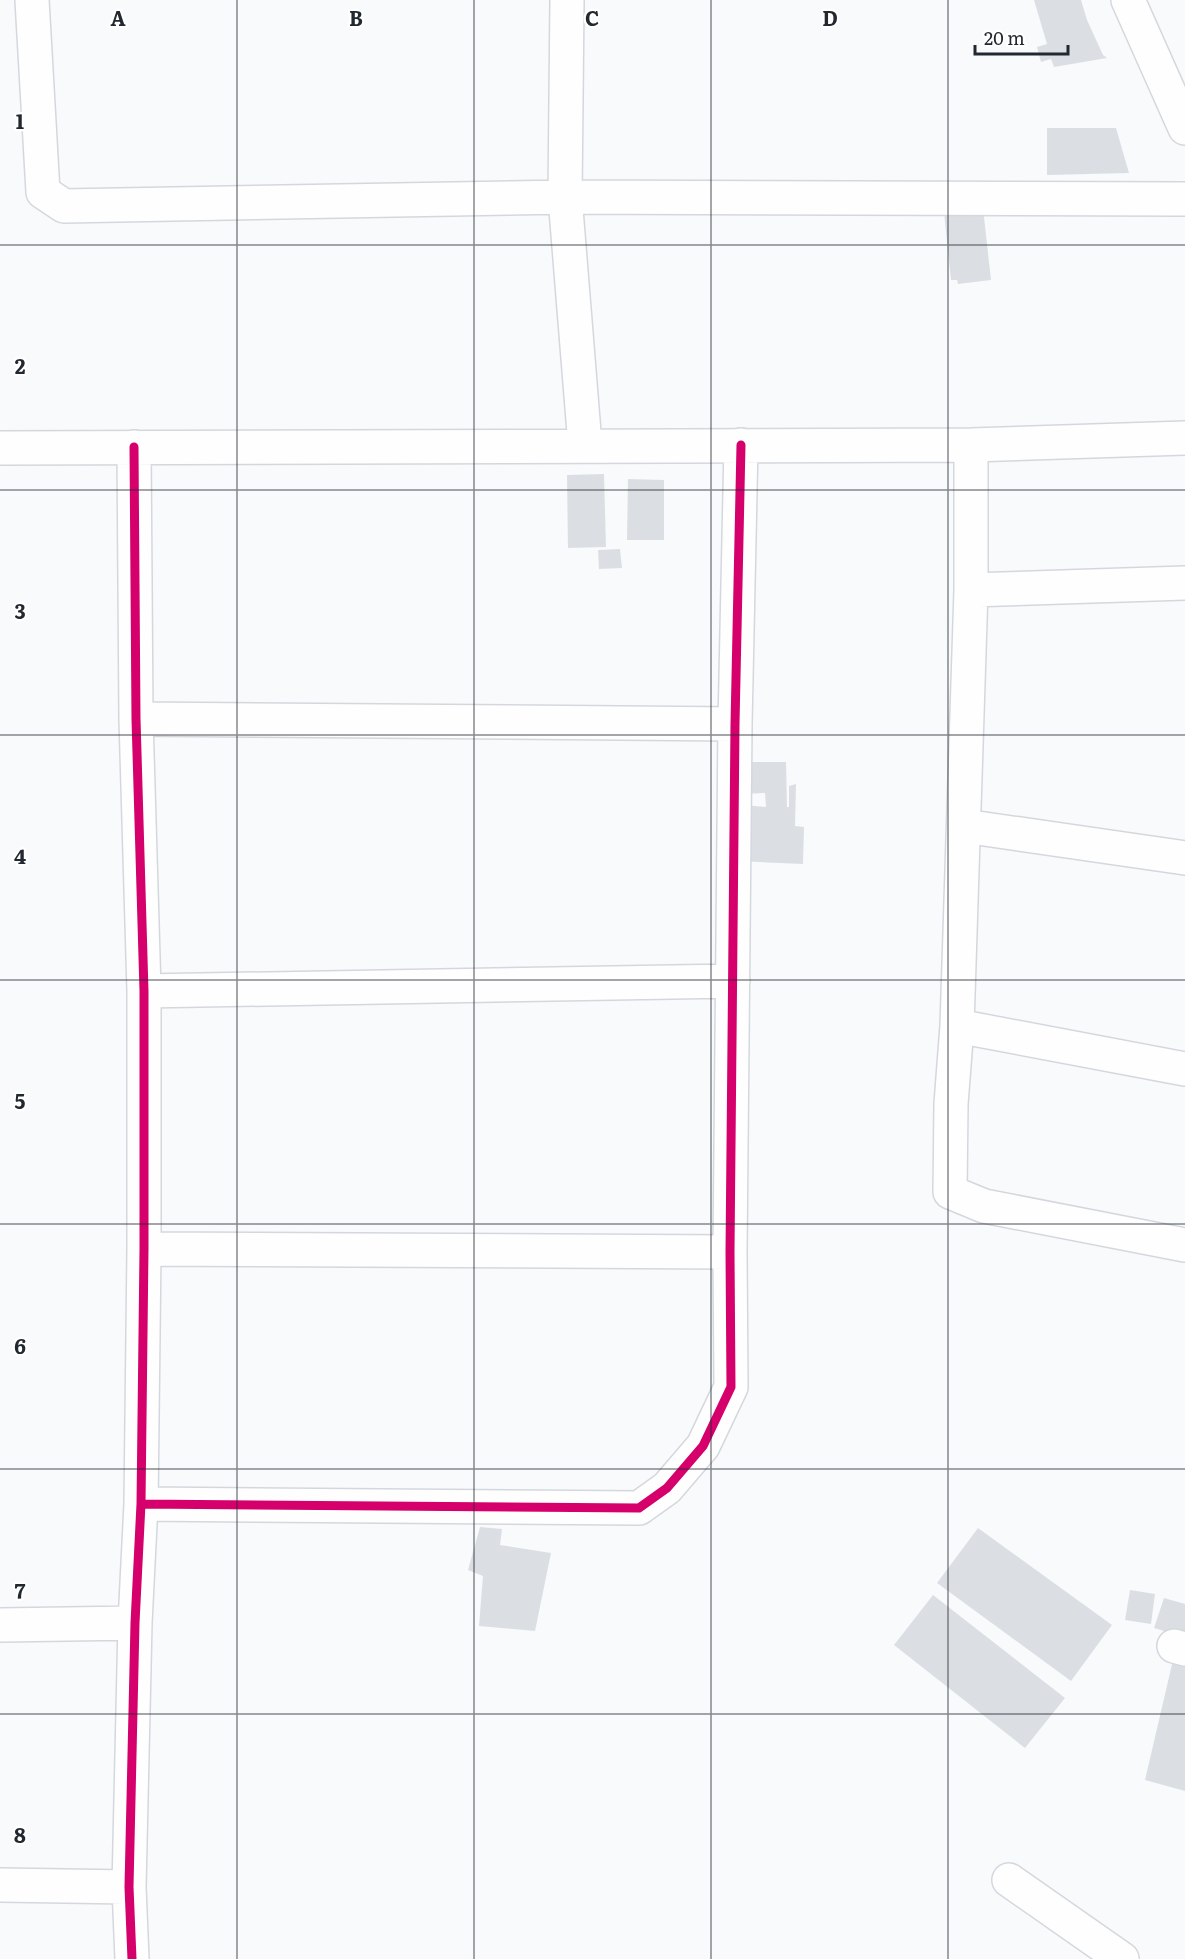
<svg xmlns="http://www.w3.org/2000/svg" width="1185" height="1959" font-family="Literata,serif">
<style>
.building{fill:#dbdfe4}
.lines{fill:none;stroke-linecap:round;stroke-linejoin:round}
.minor-casing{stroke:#d4d8dd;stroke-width:36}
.minor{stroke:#fefeff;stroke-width:33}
.cycleway-casing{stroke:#fff;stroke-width:13}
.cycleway{stroke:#d6006c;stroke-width:9}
.grid{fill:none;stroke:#222830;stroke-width:1.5;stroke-opacity:0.55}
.grid-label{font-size:20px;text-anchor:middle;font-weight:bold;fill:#222830;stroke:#fff;stroke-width:4.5;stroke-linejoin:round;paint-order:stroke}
</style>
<rect width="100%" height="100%" fill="#f8fafc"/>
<path class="building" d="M1034,0H1081L1087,20L1103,55L1107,58L1054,67L1051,59L1041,62L1037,47L1047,44Z
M1047,128H1116L1129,173L1047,175Z
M983,208L991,280L958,284L957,280H951L944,212Z
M604,474L606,547L568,548L567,475Z
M628,479L664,480V540H627Z
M620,549L622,568L599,569L598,550Z
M744,762H786L787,807H789V786L796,784L795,826L804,827L803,864L737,861L740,805L766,807L765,793L744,794Z
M480,1527L502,1529L500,1545L551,1553L535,1631L479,1626L483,1576L468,1570Z
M978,1528L1112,1625L1071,1681L937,1583Z
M1130,1590L1155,1594L1151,1624L1125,1620Z
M933,1595L1065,1698L1025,1748L894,1645Z
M1164,1598L1185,1604V1637L1154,1628Z
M1173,1660L1185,1665V1791L1145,1780Z"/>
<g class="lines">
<defs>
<path id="minor" d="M32,0L43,192L64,206L565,197L1185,199
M567,0L565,197L585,445
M1128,0L1185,128
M971,445V590
M0,448L971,445L1185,438
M1185,583L971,590L957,1026L1185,1069
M136,719L735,724
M964,826L1185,858
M144,991L733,981
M957,1026L951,1104L950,1192L984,1206L1185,1245
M144,1249L730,1252
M141,1504L639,1508L667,1488L703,1446L731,1387L730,1252L735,724L741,445
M0,1625L135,1623
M1174,1646L1185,1649
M1009,1880L1122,1959
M0,1885L129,1887
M132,1959L129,1887L135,1623L141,1504L144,1249V991L136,719L134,447"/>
</defs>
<use href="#minor" class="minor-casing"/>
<use href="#minor" class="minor"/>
<defs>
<path id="cycleway" d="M141,1504L639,1508L667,1488L703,1446L731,1387L730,1252L735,724L741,445
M132,1959L129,1887L135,1623L141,1504L144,1249V991L136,719L134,447"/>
</defs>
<use href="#cycleway" class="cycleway-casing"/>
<use href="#cycleway" class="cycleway"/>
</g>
<path class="grid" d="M237,0V1959M474,0V1959M711,0V1959M948,0V1959M0,245H1185M0,490H1185M0,735H1185M0,980H1185M0,1224H1185M0,1469H1185M0,1714H1185"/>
<g class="grid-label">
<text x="118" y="26">A</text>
<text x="356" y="26">B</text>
<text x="592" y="26">C</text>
<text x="830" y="26">D</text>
<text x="20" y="129">1</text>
<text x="20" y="374">2</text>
<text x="20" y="619">3</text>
<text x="20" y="864">4</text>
<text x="20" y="1109">5</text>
<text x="20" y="1354">6</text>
<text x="20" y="1599">7</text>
<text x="20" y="1843">8</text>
</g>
<path d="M975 45v9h93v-9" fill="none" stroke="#222830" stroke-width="3"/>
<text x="984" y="45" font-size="18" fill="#222830" stroke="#ffffff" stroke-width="4.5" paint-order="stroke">20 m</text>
</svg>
